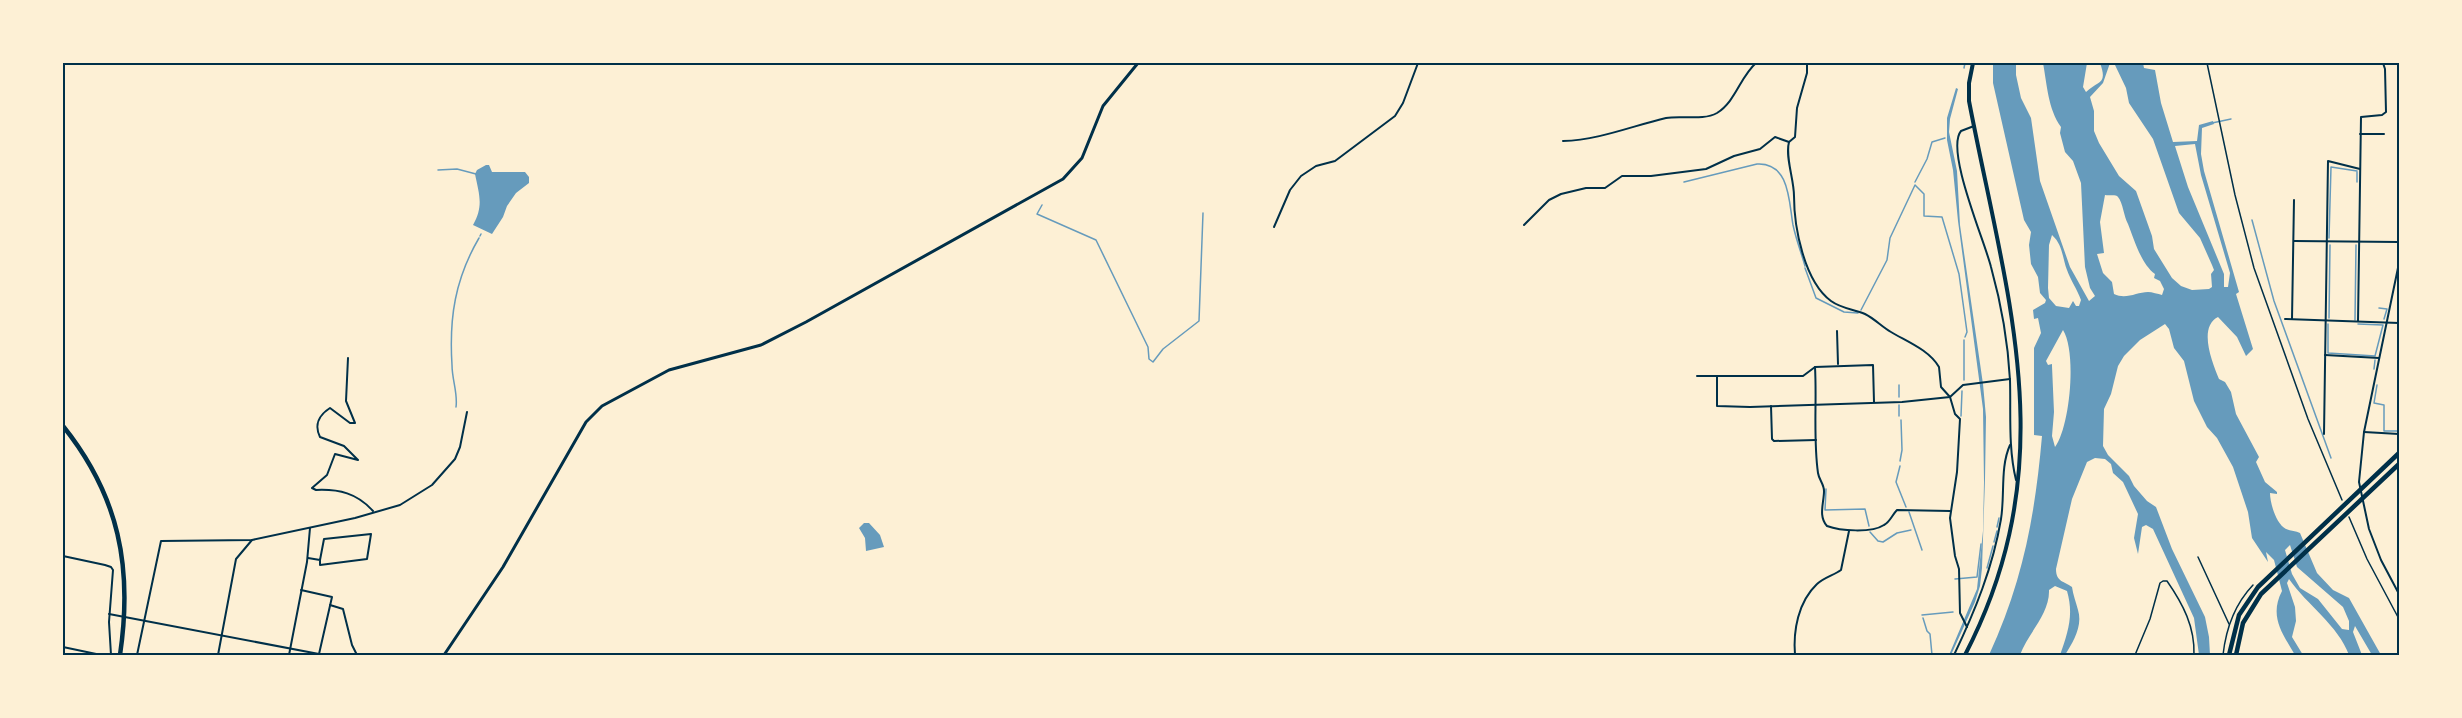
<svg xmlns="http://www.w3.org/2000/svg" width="2462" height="718" font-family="Inter,sans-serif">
	<rect width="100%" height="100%" fill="#fdf0d5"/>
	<g fill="#669bbc" fill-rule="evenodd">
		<path d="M 1993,63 L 2016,63 L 2016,75 L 2021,98 L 2031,118 L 2040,181 L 2070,267 L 2089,301 L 2095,296 L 2090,288 L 2085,267 L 2081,183 L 2073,161 L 2065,152 L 2060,133 L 2061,127 C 2048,109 2047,84 2043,63 L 2087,63 L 2083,87 L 2086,92 C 2098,80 2108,85 2100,63 L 2143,63 L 2144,68 L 2155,70 L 2161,103 L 2173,142 L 2197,141 L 2199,125 L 2213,121 L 2214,124 L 2202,128 L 2201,154 L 2204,171 L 2239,292 L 2236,294 L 2253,349 L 2246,356 L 2237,337 L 2218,317 C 2198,327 2212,362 2219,379 L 2225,382 L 2231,392 L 2236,414 L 2259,457 L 2256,462 L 2265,482 L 2277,492 L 2277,494 L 2270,493 C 2270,503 2276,524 2286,529 C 2291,531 2296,531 2300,533 L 2317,573 L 2333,590 L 2349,598 L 2381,655 L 2372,655 L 2355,626 L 2353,632 L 2362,655 L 2349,655 C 2338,625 2307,605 2289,579 L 2287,583 L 2295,607 L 2296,621 L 2292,637 L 2303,655 L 2295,655 C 2282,633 2269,616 2282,591 L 2274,560 L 2266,552 L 2268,562 L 2252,538 L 2248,512 L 2233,467 L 2217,438 L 2207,427 L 2194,401 L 2184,361 L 2174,348 L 2169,329 L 2165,324 L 2140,340 L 2124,356 L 2118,366 L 2111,394 L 2104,409 L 2103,446 L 2108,455 L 2129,476 L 2134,486 L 2147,501 L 2156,507 L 2172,549 L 2205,617 L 2209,637 L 2210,655 L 2199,655 L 2194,618 L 2153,529 L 2146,525 L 2142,527 L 2138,554 L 2134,538 L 2138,514 L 2123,482 L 2113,473 L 2111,464 L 2105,459 L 2095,458 L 2087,462 L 2072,499 L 2056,569 C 2056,582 2064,581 2072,587 C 2073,595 2076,602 2078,610 C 2083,626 2073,642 2065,655 L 2060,655 C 2068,632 2074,615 2067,591 L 2055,586 L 2049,590 C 2050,614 2028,633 2020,655 L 1989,655 C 2023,581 2035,516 2042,436 L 2034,435 L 2034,348 L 2041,333 L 2038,318 L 2034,319 L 2033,310 L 2045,303 L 2046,300 L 2040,293 L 2038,277 L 2031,264 L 2029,245 L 2031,232 L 2024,220 L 2012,167 L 1993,83 ZM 2110,63 L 2115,65 L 2126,88 L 2129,103 L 2153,139 L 2179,213 L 2200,238 L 2212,265 L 2214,270 L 2211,274 L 2212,287 L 2209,289 L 2192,290 L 2181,286 L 2172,278 L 2154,249 L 2152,236 L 2136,191 L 2119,176 L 2099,143 L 2094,131 L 2094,111 L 2090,97 L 2103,83 ZM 2195,144 L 2201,175 L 2230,273 L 2228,287 L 2224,287 L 2224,274 L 2188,187 L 2175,146 ZM 2105,195 C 2109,196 2116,194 2118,197 C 2123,203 2124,217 2128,224 C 2134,239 2141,264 2155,274 L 2154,278 L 2160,281 L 2164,289 L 2162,295 C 2158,294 2152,292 2148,292 C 2137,292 2126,300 2114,294 L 2112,282 L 2103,273 L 2097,254 L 2104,253 L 2100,222 ZM 2052,235 C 2063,245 2062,257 2067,270 C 2071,281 2077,289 2081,300 L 2079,306 L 2076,306 L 2073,301 L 2069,308 L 2056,306 L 2049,298 L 2048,288 L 2049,245 ZM 2063,330 C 2077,352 2070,427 2055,447 L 2052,436 L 2054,412 L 2052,366 L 2052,364 L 2048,365 L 2046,361 ZM 2290,545 L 2297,567 L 2343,607 L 2349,621 L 2349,630 L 2342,629 L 2318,599 L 2300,588 L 2292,574 L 2285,550 Z"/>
		<polygon points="1956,88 1958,89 1950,119 1949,132 1957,171 1960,225 1983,384 1986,417 1985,479 1982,568 1980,586 1975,602 1951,655 1949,655 1977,589 1983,531 1984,482 1983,409 1958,221 1953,170 1947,140 1947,118"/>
		<path d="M 486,165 L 489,165 L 492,172 L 525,172 L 529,177 L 529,183 L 516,193 L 507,206 L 503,217 L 492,234 L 473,225 C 484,206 479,194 475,174 L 477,170 Z"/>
		<polygon points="864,523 869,523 880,535 884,547 866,551 865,538 859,528"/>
	</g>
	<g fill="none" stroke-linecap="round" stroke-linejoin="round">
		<g stroke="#669bbc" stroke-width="1.5">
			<polyline points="63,65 65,63"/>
			<polyline points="1964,68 1965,63"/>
			<polyline points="2212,123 2231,119"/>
			<polyline points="438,170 457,169 476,174"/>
			<polyline points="2357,172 2357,182"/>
			<path d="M 1684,182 L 1757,164 C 1790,162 1789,203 1793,225 C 1796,239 1801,252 1805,266"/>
			<polyline points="1915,182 1927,159 1932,142 1945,138"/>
			<polyline points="1042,205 1037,214 1096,240 1148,347 1149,359 1153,362 1163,349 1199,321 1203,213"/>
			<polyline points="2252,220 2274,301 2331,458"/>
			<polyline points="480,236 481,234"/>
			<polyline points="2329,238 2331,167 2357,171"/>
			<polyline points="1805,268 1816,298 1844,312 1858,313"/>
			<polyline points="2379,308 2387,309 2384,319"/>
			<polyline points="1861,310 1887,260 1890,238 1915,185 1924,194 1924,216 1942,217 1959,274 1967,332 1965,337"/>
			<polyline points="2329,318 2330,245"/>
			<polyline points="2355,320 2356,245"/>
			<polyline points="2328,324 2328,353 2375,356 2383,325 2358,324"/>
			<polyline points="1964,340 1964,380"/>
			<polyline points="2374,369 2375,360"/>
			<polyline points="1899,385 1899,397"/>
			<polyline points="2377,385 2374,403 2384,405 2384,431 2399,431"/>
			<polyline points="1899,405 1899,416"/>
			<path d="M 456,407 C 458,393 452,380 452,365 C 449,318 455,279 479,238"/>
			<polyline points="1961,416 1962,391"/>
			<polyline points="1900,461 1902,450 1901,420"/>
			<polyline points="1900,466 1896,482 1906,507"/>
			<polyline points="1826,489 1825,510 1865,509 1869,526"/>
			<polyline points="1909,512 1922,550"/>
			<polyline points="1997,527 1999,518"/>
			<polyline points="1870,532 1878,541 1883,542 1897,533 1911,530"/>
			<polyline points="1994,542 1997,531"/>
			<polyline points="1987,568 1993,546"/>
			<polyline points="1955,579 1977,577 1981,544"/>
			<polyline points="1922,615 1953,612"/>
			<polyline points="1923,618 1927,631 1930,634 1932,655"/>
		</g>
		<g stroke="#003049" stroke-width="1.5">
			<polyline points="2207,63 2235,195 2254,268 2308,419 2342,500"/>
			<polyline points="2349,517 2367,559 2399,619"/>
			<polyline points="2198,557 2229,624"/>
			<path d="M 2135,655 L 2150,619 L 2160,583 L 2163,581 L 2167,581 C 2183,604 2195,627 2194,655"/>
			<path d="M 2223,655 C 2226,628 2234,605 2253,585"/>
		</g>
		<g stroke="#003049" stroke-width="2">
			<path d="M 1807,63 L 1807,73 L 1797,108 L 1795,137 L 1789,142 C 1785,157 1794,179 1794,196 C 1794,227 1804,281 1831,301 C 1842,309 1854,309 1865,314 C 1875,319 1882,327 1891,332 C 1908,342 1929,350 1939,367 L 1941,387 L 1950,397 L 1955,414 L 1960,419 L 1957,472 L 1950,518 L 1955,556 L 1959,569 L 1960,613 L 1967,627"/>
			<path d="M 1974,126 L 1961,131 C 1945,150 1985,242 1991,267 C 2001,303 2008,342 2010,380 C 2011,413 2008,447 2016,480"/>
			<polyline points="2360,134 2384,134"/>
			<path d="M 1563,141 C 1599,140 1632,126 1666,118 C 1681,115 1703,121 1717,113 C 1736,101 1740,77 1756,63"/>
			<polyline points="1524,225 1549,200 1561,194 1586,188 1605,188 1622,176 1651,176 1706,169 1734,156 1760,149 1775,137 1789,142"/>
			<polyline points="1274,227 1290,190 1301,176 1316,166 1335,161 1395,116 1403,103 1418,63"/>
			<polyline points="2294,241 2399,242"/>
			<polyline points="2399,263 2364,432 2359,482 2369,529 2381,560 2399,594"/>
			<polyline points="2285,319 2399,323"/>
			<polyline points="2292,319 2294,200"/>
			<polyline points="2358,321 2361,117 2382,115 2386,112 2385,69 2383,63"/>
			<polyline points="1837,331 1838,364"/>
			<polyline points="2325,355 2379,358"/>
			<path d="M 348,358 L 346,401 L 355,423 L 350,423 L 330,408 C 319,415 314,425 320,437 L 344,446 L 358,460 L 335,454 L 327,475 L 312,488 L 316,490 C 339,489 357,493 373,511"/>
			<path d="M 1815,367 C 1817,402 1813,438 1818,473 C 1819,480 1824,484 1824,491 C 1824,503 1818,516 1827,526 C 1840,531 1872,533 1884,525 C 1890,522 1892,515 1897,510 L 1950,511"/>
			<polyline points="1697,376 1803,376 1815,367 1873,365 1874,402"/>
			<polyline points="1717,377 1717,406 1750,407 1902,402 1950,397 1963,385 2010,379"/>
			<polyline points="1771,406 1772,439 1774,441 1816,440"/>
			<polyline points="2364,432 2399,434"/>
			<polyline points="2324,434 2328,161 2360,169"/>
			<polyline points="63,556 105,565 111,567 113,570 109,622 111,655"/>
			<polyline points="308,558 320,560 320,565 367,559 371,534 324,539 320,560"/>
			<polyline points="301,590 332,597 319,654"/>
			<polyline points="330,605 343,609 352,645 357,655"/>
			<polyline points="109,614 319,654"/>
			<polyline points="63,647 101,655"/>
			<polyline points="137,655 161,541 252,540 355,518 400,505 432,485 455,459 460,447 467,412"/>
			<polyline points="218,655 236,559 252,540"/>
			<polyline points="289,655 307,562 310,528"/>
			<path d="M 1795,655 C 1793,631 1798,602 1817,584 C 1823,578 1834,575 1841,570 L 1849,531"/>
			<path d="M 1954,655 C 1975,611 1993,567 2001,519 C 2005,495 2000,467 2010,445"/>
		</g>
		<polyline stroke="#003049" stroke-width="3" points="444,655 503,567 586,422 602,406 669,370 761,345 806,322 1063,179 1082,158 1103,106 1138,63"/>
		<path stroke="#003049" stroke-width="4" d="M 1965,655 C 2065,462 2007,299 1969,101 L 1969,83 L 1973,63"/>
		<g stroke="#003049" stroke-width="4.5">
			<path d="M 63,426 C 119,496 133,567 120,655"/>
			<polyline points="2229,655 2239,615 2258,587 2399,453"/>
			<polyline points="2236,655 2243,623 2261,594 2399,464"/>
		</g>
	</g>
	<rect width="2462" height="718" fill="none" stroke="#fdf0d5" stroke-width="129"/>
	<rect x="64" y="64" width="2334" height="590" fill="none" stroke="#003049" stroke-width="2"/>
</svg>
